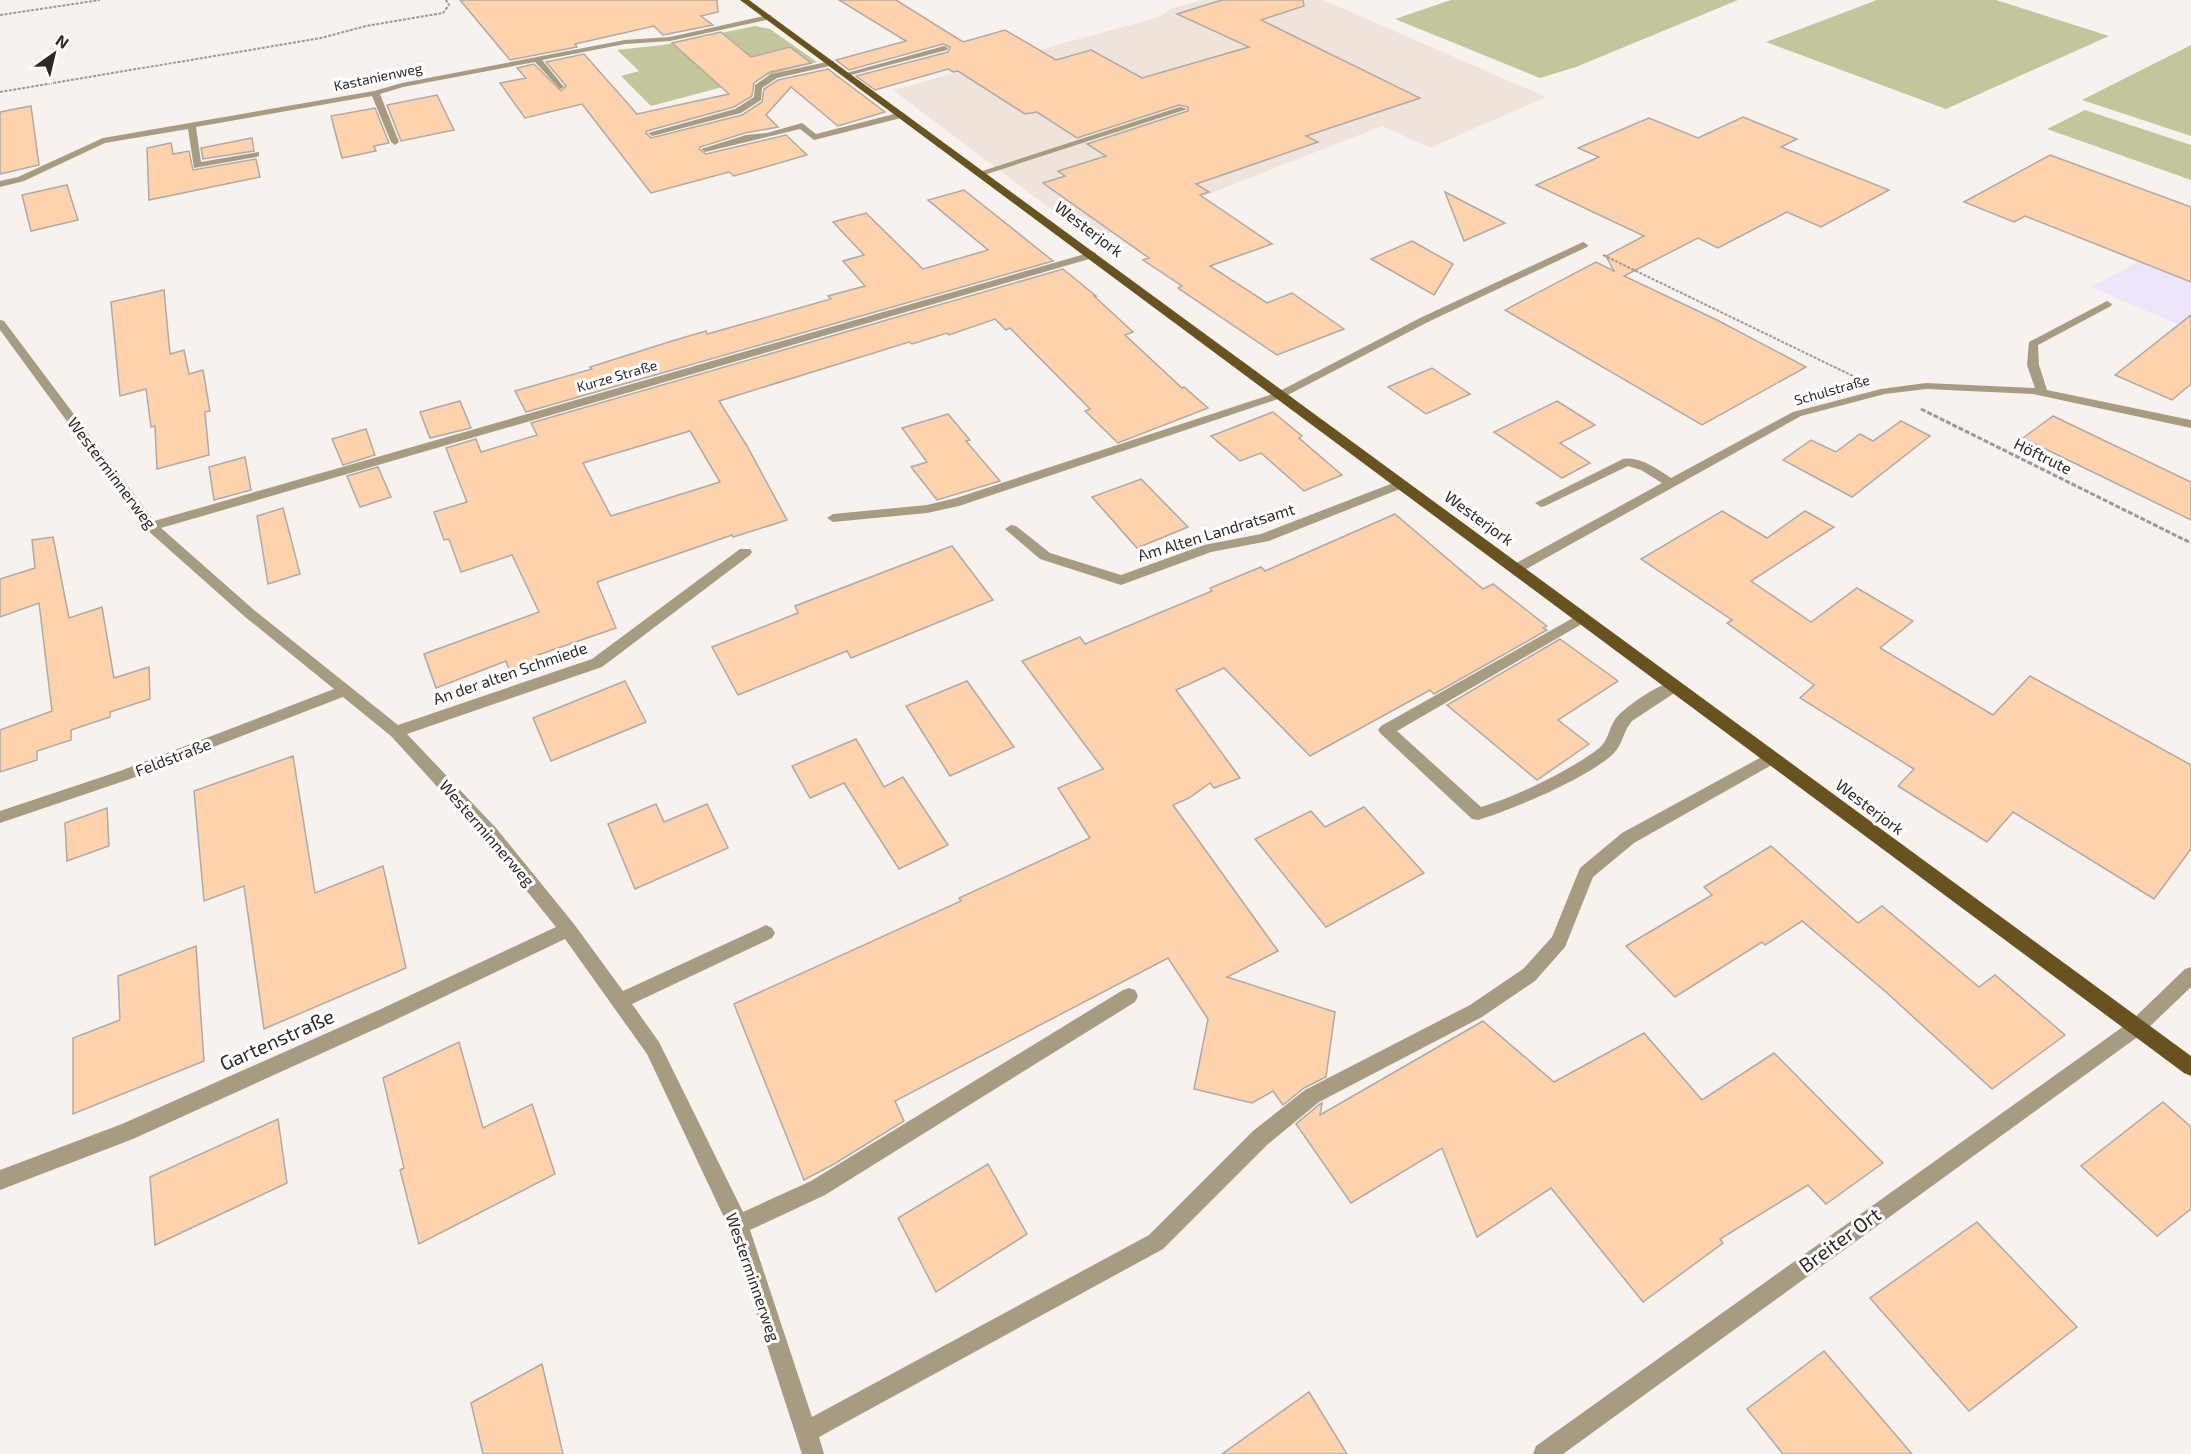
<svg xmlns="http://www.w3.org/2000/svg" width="2191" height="1454" font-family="'Exo 2',sans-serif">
	<rect width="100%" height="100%" fill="#f7f2ee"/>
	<polygon fill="#efe4db" points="1203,0 1323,0 1546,97 1430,148 1382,126 1092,240 893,90 1159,17 1172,8"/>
	<polygon fill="#eee5fa" points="2191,229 2191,330 2091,287 2160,250"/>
	<g fill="#c3c69b">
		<polygon points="1451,0 1738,0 1576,67 1540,78 1395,19"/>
		<polygon points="1877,0 1996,0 2109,36 1946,109 1766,42"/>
		<polygon points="755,26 770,29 817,62 651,106 621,76 639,71 617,50 663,45"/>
		<polygon points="2191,45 2191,136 2082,100"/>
		<polygon points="2085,110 2191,145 2191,180 2047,129"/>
	</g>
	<g fill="#fdd2ad" stroke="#afaaa6" stroke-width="1.5" fill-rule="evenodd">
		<polygon points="460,0 717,0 718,12 701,16 713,25 663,35 654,26 575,44 577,47 510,60"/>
		<polygon points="839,0 896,0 963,42 1005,30 1056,60 1091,50 1142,78 1249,47 1177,14 1222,0 1303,0 1304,6 1261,20 1420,98 1306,136 1318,142 1196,184 1209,192 1200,195 1272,244 1210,266 1267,303 1292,293 1344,329 1277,355 1178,288 1182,286 1143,260 1149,258 1043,183 1065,176 1058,171 1106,156 1087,144 1188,111 1188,107 1179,105 1077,138 1037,112 1025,114 958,71 953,72 948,69 875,90 856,76 948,52 950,47 943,44 849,70 836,60 906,41"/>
		<polygon points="721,32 751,57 790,47 811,63 770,72 754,83 752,96 734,107 647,131 646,133 651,138 742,115 762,102 764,89 778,80 828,69 885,112 838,126 791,87 766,115 778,127 745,133 700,147 699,149 706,154 786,135 807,155 734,176 729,172 651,193 582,104 525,118 500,83 526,78 517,68 534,64 561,91 566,86 546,62 584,54 637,114 729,94 672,43"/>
		<polygon points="437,95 454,130 401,141 387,105"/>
		<polygon points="31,106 39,165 0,174 0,112"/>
		<polygon points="375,108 389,143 374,146 376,151 342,158 331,116"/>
		<polygon points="1743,117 1797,139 1781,147 1889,190 1821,227 1787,212 1718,248 1698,238 1624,276 1717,320 1806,367 1702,425 1505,310 1596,262 1614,271 1606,256 1644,236 1536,185 1599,157 1578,148 1649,118 1698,138"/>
		<polygon points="252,138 254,151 203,159 201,148"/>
		<polygon points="171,143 173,154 189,151 193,170 256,159 260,177 149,200 147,148"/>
		<polygon points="2050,155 2191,207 2191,282 2025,216 2014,222 1964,202"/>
		<polygon points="67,185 78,220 31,231 22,195"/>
		<polygon points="964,190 1053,261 526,412 515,391 592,369 590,367 672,341 706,331 707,334 831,299 828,296 865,286 843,261 864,255 833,222 866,213 923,269 988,250 928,200"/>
		<polygon points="1445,192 1505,223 1464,241"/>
		<polygon points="1412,241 1453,264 1434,295 1371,259"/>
		<path d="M 1063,269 L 1096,296 L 1094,296 L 1133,332 L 1125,335 L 1182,388 L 1184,387 L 1208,408 L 1118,443 L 1085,411 L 1090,409 L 1010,328 L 1006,330 L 995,319 L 949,335 L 947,333 L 912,344 L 909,342 L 719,401 L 747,446 L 787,520 L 733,537 L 732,535 L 597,582 L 616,628 L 535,656 L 537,662 L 510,672 L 506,661 L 436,688 L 424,654 L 539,612 L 512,555 L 461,572 L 449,539 L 444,540 L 434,512 L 467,502 L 446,448 L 476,439 L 481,452 L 537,435 L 531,423 ZM 690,431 L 720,482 L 611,516 L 583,463 Z"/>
		<polygon points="164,290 170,354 184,350 189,374 203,370 210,411 205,412 209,455 157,469 155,426 151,427 146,389 120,396 111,302"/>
		<polygon points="2191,315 2191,384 2172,400 2115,375"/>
		<polygon points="1432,368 1470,394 1426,414 1388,387"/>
		<polygon points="460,401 471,428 430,438 420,412"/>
		<polygon points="1557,401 1595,425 1560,443 1590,463 1562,478 1494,432"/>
		<polygon points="1273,412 1302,436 1299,438 1342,475 1304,491 1261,453 1240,461 1211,436"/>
		<polygon points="948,414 970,440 966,441 1000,481 937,500 911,467 927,462 902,428"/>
		<polygon points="2053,416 2191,482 2191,520 2023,438"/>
		<polygon points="1901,421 1930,436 1852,497 1783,460 1811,440 1836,452 1860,434 1873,441"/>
		<polygon points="366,429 375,455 343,465 332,439"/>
		<polygon points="245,457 251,490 214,500 209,467"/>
		<polygon points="378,467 391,497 360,507 347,476"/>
		<polygon points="1141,479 1188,527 1137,548 1092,497"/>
		<polygon points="283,508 300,574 268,584 257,516"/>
		<polygon points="1722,511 1767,538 1805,511 1834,527 1751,581 1811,622 1857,588 1913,621 1880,648 1993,715 2030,676 2191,765 2191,849 2154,899 2013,812 1987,842 1898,786 1914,769 1800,698 1814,685 1727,623 1732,620 1641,559"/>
		<polygon points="1395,514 1483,589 1493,584 1547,626 1543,628 1547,630 1434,694 1430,690 1310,756 1224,668 1176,690 1240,778 1214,788 1210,783 1189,798 1173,805 1278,951 1227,977 1335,1012 1326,1077 1304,1088 1283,1105 1273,1091 1252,1103 1194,1089 1208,1019 1168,958 895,1101 904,1121 834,1164 804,1180 734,1004 961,901 959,898 1090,838 1058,788 1103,769 1022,661 1080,637 1085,644 1212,591 1210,588 1261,567 1265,571"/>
		<polygon points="53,537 69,618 102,607 114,678 149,667 150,699 110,712 110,717 71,730 71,740 37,751 37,760 0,772 0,730 52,711 39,603 0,617 0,579 35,568 32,540"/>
		<polygon points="952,546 993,600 851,658 847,651 738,695 712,647 798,613 795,606"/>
		<polygon points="1560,639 1618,681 1558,720 1589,744 1537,780 1447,705"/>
		<polygon points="625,681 646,722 551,761 533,718"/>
		<polygon points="967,681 1014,747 950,776 906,706"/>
		<polygon points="856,739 884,787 903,777 948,845 899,869 844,783 810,798 792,766"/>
		<polygon points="293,756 315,893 383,866 406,968 264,1029 244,886 204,901 194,791"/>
		<polygon points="656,804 664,822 707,804 728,848 635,889 608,824"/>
		<polygon points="1364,807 1424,873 1326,927 1255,839 1311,811 1325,827"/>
		<polygon points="107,808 109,846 67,861 65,823"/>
		<polygon points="1771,846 1858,923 1882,906 1979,987 1995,975 2065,1035 1992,1089 1886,992 1802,921 1765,945 1762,942 1675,997 1626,946 1712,895 1704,887"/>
		<polygon points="196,946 204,1061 73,1114 73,1038 120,1020 118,976"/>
		<polygon points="1483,1021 1554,1082 1644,1033 1702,1100 1774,1053 1883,1163 1826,1204 1808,1185 1720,1239 1723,1243 1643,1302 1551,1188 1477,1237 1442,1148 1351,1203 1296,1124 1320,1104 1322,1103 1320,1115"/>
		<polygon points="459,1042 483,1128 532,1104 555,1174 419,1244 400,1170 404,1168 383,1078"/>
		<polygon points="2163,1102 2191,1127 2191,1209 2157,1236 2081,1166"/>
		<polygon points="278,1119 287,1183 155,1245 150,1177"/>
		<polygon points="988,1164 1027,1234 936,1292 898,1218"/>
		<polygon points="1977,1222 2077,1327 1969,1411 1870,1298"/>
		<polygon points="1824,1351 1912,1454 1783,1454 1747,1409"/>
		<polygon points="542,1364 563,1454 483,1454 471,1403"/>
		<polygon points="1309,1392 1347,1454 1222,1454"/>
	</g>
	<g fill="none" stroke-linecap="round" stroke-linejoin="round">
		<g stroke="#9d9996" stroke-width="2" stroke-dasharray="3 1.5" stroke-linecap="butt">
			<polyline points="0,15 100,0"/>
			<polyline points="0,92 321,38 366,26 443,13 449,5 446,0"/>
			<polyline points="1603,255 1855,377"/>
		</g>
		<polyline stroke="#9d9996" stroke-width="3" stroke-dasharray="5 2" stroke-linecap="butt" points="1921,409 2191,543"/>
		<g fill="#a79b81" fill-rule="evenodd">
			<polygon points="768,15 771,15 771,19 670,41 625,44 542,60 564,87 560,89 535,62 403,87 380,94 399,142 395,145 391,142 372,96 196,127 201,162 259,152 259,156 256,157 194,168 188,129 105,143 24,181 0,187 0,181 18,177 103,138 374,91 402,83 625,40 670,37"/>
			<polygon points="944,46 948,48 947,50 847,76 843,74"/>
			<polygon points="831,61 834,61 834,65 777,78 762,88 761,100 741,113 652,136 648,133 735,109 754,97 755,85 771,74"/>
			<polygon points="1180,107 1187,109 984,175 976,173"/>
			<polygon points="902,112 906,115 905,117 814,140 800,129 705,152 701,149 746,135 767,133 802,123 816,134"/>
			<polygon points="1583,242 1588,245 1587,247 1428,322 1284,397 959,506 927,513 833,522 827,518 833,514 927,505 956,498 1276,393 1420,318"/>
			<polygon points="1092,252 1096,253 1096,257 161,528 254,610 398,725 592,659 740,549 750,549 752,552 750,555 602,667 407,734 496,828 574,924 623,991 760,928 766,925 772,928 775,933 772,938 632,1004 659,1042 743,1212 811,1181 1123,990 1129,988 1135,990 1138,996 1135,1002 825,1195 750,1230 812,1417 1149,1235 1253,1131 1305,1090 1470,1005 1523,969 1552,937 1580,868 1622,833 1767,754 1777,754 1780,758 1777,762 1634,843 1593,877 1565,947 1535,981 1482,1017 1319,1102 1267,1145 1163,1249 819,1437 824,1454 802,1454 729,1228 647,1054 565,939 393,1021 133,1139 0,1190 0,1170 122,1124 381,1009 556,927 484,838 391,736 343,697 130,779 0,823 0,811 120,771 334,689 244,616 146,529 0,330 0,320 4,321 154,521"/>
			<path d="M 2107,301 L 2112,304 L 2111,306 L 2038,345 L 2039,365 L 2047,390 L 2191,420 L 2191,428 L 2033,394 L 1926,389 L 1885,394 L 1801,416 L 1521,572 L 1516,574 L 1509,569 L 1511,566 L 1662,483 L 1641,470 L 1628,466 L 1545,506 L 1541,507 L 1535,503 L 1623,459 C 1640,456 1657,469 1671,478 L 1793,412 L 1881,389 L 1926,383 L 2035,388 L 2027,365 L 2029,342 Z"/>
			<polygon points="1401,480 1407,484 1405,487 1269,541 1211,552 1121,585 1040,559 1005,529 1011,525 1016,526 1050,553 1121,575 1204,545 1261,534"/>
			<path d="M 1582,613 L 1587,615 L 1589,618 L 1587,621 L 1397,731 L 1481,807 C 1515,797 1569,771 1598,749 C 1609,741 1608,729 1616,718 C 1625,707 1666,678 1679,682 L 1681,686 L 1679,690 L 1632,721 C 1623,731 1623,744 1614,753 C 1590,777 1512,810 1478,820 L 1472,819 L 1381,734 L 1378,730 L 1381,726 Z"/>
			<polygon points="2191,967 2191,987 2143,1033 1563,1454 1533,1454 1536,1446 2131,1021 2185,969"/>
		</g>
		<polygon fill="#675220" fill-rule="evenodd" points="740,0 749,0 2191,1056 2191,1076 2184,1073"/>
	</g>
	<g text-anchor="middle" stroke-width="6" stroke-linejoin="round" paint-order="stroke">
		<g font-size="14" fill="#2c2a28" stroke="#fff">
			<text transform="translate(378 77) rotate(-12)" y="5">Kastanienweg</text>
			<text transform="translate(617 376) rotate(-16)" y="5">Kurze Straße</text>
			<text transform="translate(1832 390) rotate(-16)" y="5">Schulstraße</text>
		</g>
		<g font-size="16" fill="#2c2a28" stroke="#fff">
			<text transform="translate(1089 229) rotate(37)" y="6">Westerjork</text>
			<text transform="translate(2043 456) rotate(26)" y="6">Höftrute</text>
			<text transform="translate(112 473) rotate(53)" y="6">Westerminnerweg</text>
			<text transform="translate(1479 518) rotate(36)" y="6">Westerjork</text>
			<text transform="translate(1216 532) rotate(-17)" y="6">Am Alten Landratsamt</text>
			<text transform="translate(510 673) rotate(-19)" y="6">An der alten Schmiede</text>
			<text transform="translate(173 757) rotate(-21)" y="6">Feldstraße</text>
			<text transform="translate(1870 807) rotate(37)" y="6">Westerjork</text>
			<text transform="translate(487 833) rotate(49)" y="6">Westerminnerweg</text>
			<text transform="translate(753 1277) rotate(71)" y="6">Westerminnerweg</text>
		</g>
		<g font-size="20" fill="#2c2a28" stroke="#fff">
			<text transform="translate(277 1040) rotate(-24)" y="7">Gartenstraße</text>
			<text transform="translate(1840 1240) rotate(-36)" y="7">Breiter Ort</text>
		</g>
	</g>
	<g transform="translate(54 54) rotate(34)" stroke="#ffffff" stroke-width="4.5" paint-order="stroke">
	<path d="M0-4.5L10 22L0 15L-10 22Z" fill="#2c2a28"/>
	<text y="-9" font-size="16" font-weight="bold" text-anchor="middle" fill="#2c2a28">N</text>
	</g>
</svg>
